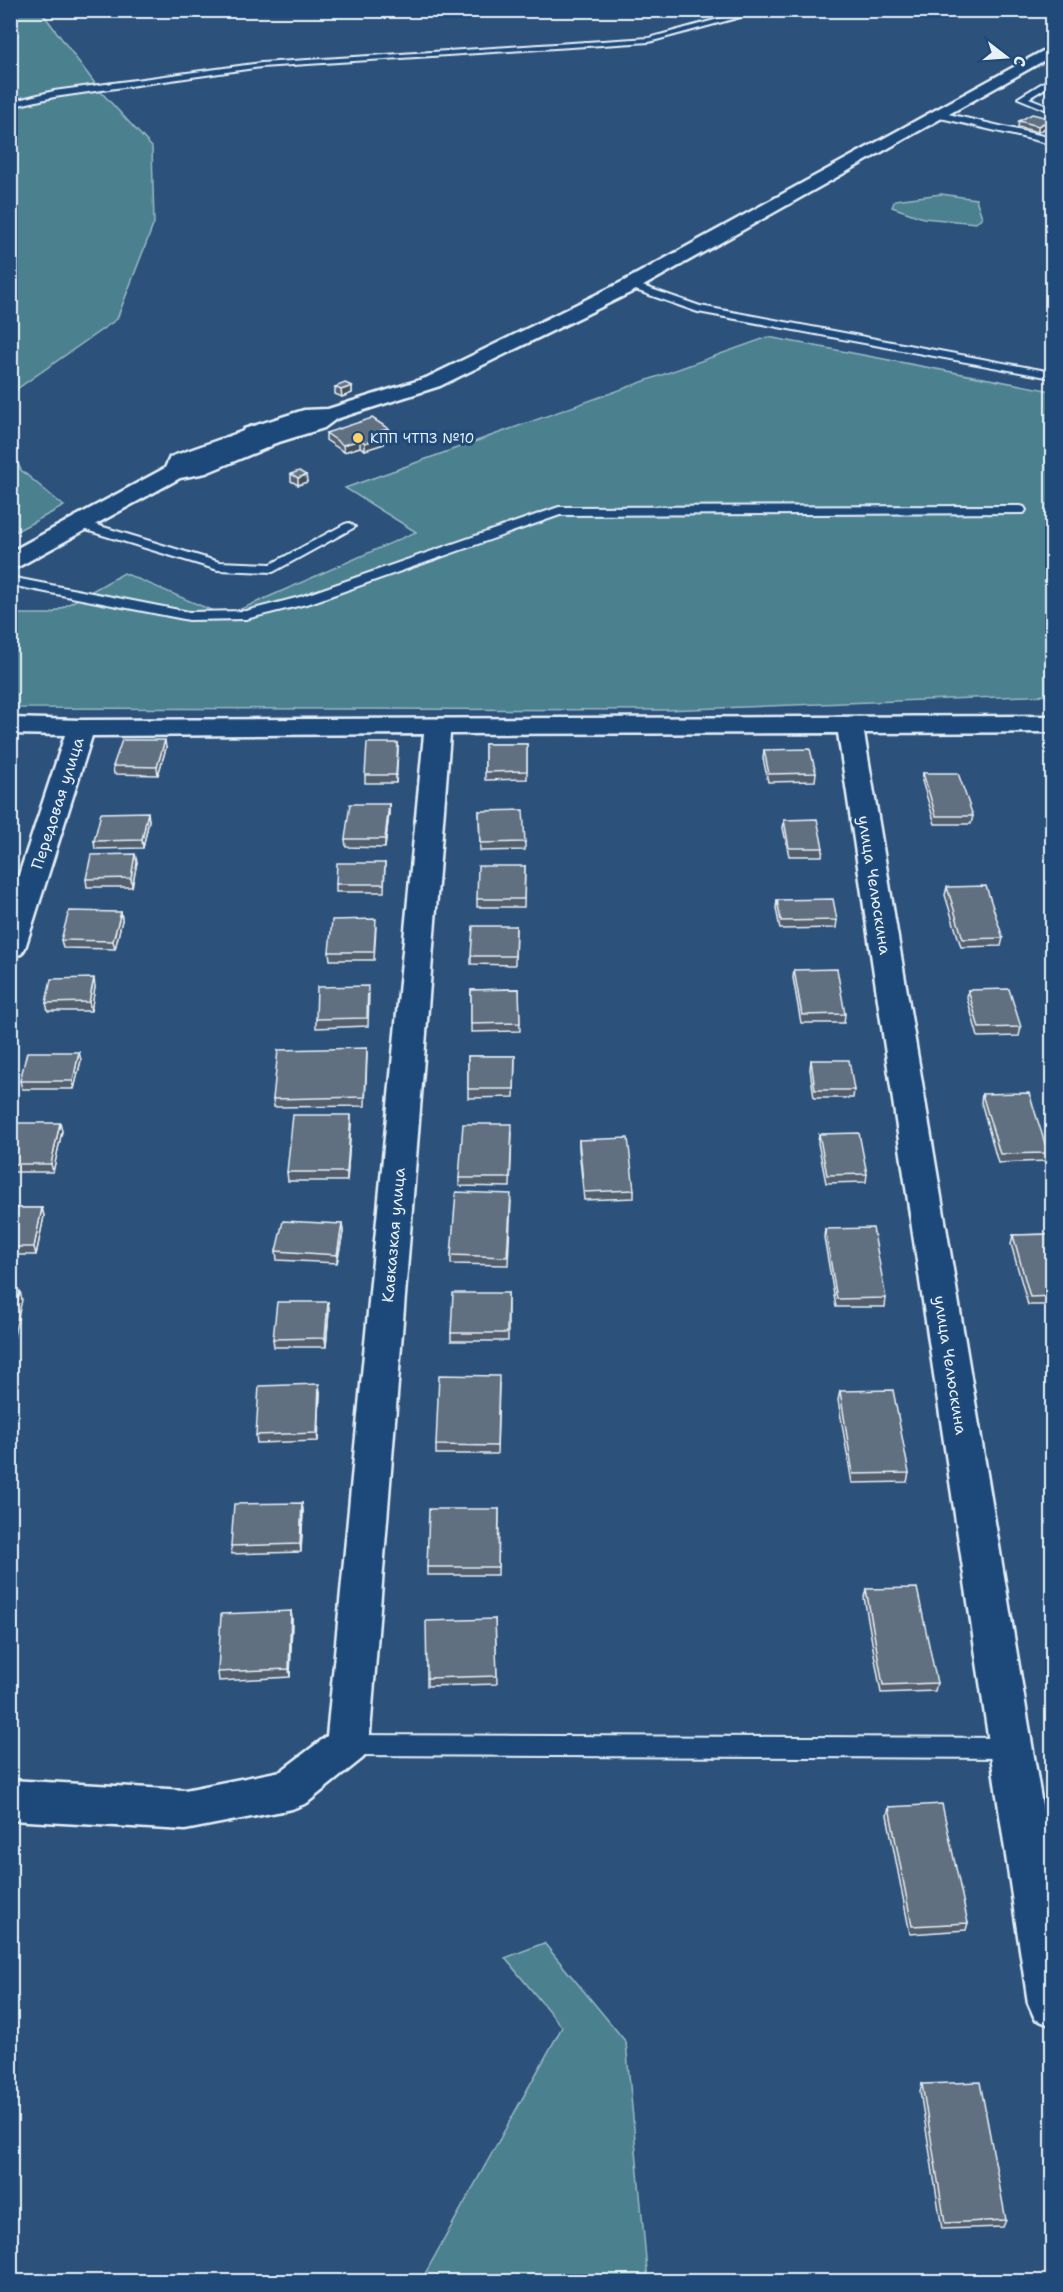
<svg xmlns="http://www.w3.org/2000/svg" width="1063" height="2292" font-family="'Shantell Sans',sans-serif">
	<rect width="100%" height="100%" fill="#2c517b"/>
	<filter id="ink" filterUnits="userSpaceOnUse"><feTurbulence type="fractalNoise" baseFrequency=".0167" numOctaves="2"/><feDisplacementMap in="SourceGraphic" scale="12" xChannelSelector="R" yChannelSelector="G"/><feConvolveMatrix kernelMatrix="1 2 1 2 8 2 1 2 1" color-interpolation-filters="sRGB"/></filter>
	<g filter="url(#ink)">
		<g fill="#4b818f" stroke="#9ab9c4" stroke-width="1.5">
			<polygon points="11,11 41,11 102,93 152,147 154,223 117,319 11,393"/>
			<polygon points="941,194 976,199 982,217 976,223 923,218 892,207 895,200"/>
			<polygon points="768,337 1052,391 1052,695 665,710 11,708 11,614 51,614 124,573 225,616 416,532 345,488"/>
			<polygon points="10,446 21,470 64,506 11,534"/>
			<polygon points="544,1943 626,2042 648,2281 421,2281 562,2027 505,1958"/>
		</g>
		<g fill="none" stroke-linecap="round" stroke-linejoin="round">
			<defs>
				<g id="service">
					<polygon points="751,10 766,10 649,42 261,67 54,97 10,107 10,102 54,91 261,63 649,38"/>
					<polygon points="1049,79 1052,79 1052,84 1029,98 1052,107 1052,112 1018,98"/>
					<polygon points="935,111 1052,138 1052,144 932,116 931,114"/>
					<polygon points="631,282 700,306 1052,372 1052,378 698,312 627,287 626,285"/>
					<polygon points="1020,506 1024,507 1026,510 1024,513 560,515 310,603 246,619 189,620 10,585 10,577 189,612 246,611 300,597 559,507"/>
					<polygon points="80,520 219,562 271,564 345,524 349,523 355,527 273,572 218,570 76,527 74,524"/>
					<polygon points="348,1735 1012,1738 1020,1741 1024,1748 1020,1755 1012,1758 348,1755 340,1752 336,1745 340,1738"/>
				</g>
				<g id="minor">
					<polygon points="1052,46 1052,56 638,289 440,386 336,419 324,428 263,447 255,446 253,440 244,439 241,434 244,429 304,410 328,409 426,378 624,281"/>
					<polygon points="1052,716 1052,732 864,733 1052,1865 1052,2026 1035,2019 1028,2003 838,733 450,734 369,1745 363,1758 307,1803 292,1809 185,1830 10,1820 10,1780 185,1790 281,1771 327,1736 424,734 92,736 25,948 21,954 10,957 10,902 65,735 10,734 10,718 81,720"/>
				</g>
				<polygon id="tertiary" points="252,428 260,429 262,435 271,436 274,441 271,446 206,473 180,478 18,567 10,569 10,552 165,468 170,457"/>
			</defs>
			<use href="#service" stroke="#e8f1f8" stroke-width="4"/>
			<use href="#minor" stroke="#e8f1f8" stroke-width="5"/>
			<use href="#tertiary" stroke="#e8f1f8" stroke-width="5"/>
			<use href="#service" fill="#1f4a7a" fill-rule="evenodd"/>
			<use href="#minor" fill="#1f4a7a" fill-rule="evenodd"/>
			<use href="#tertiary" fill="#1f4a7a" fill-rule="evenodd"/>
		</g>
		<g fill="#535f6e" stroke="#e8f1f8" stroke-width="1.5">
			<polygon points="1052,119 1051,125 1038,132 1018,127 1019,121"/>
			<polygon points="352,386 352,393 342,397 335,394 335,387"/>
			<polygon points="389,429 389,436 384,437 384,444 365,450 360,447 344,452 326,440 326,433"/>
			<polygon points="291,474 306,475 307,482 298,485 291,481"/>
			<polygon points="398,743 396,783 365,783 365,775"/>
			<polygon points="485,744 527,744 527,779 485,780"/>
			<polygon points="166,748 158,775 114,774 113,766"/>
			<polygon points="764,750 816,773 815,781 768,782 763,758"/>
			<polygon points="923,773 973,816 971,824 935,824 922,781"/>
			<polygon points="389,804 389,813 385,848 346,847 345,839"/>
			<polygon points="479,811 525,842 525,850 480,851"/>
			<polygon points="149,820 143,848 95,849 94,841"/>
			<polygon points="784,820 823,848 822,856 789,856 783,828"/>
			<polygon points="137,862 132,887 87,887 86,879"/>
			<polygon points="385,863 384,892 336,892 336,884"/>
			<polygon points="525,866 524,907 477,907 477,899"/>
			<polygon points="947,887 1003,938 1001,946 961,947 945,895"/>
			<polygon points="777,900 837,920 836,928 780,929 776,908"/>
			<polygon points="121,912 122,920 115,949 63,948 61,940"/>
			<polygon points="516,926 515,965 471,964 471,956"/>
			<polygon points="376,927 374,960 330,960 329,952"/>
			<polygon points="794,970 845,1014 844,1023 801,1023 793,978"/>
			<polygon points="95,987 91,1011 48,1011 46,1003"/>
			<polygon points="519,989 520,1031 471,1032 471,990"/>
			<polygon points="968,990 1021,1027 1019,1036 978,1037 967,998"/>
			<polygon points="369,994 368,1026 316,1028 316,1019"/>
			<polygon points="367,1048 367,1057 365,1106 274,1107 273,1099"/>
			<polygon points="468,1056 515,1056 514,1097 468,1098"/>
			<polygon points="81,1060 74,1089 22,1089 20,1081"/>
			<polygon points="811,1060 854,1090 853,1098 814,1098 810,1069"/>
			<polygon points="982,1094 1048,1153 1046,1161 998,1163 981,1102"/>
			<polygon points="10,1123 62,1131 53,1172 10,1172"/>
			<polygon points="351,1124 347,1181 288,1181 287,1172"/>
			<polygon points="512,1133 510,1187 459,1186 459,1178"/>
			<polygon points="819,1134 867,1174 866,1182 826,1183 818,1143"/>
			<polygon points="579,1140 634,1190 634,1198 584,1200 579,1148"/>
			<polygon points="511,1202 508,1265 451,1264 451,1255"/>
			<polygon points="10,1208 42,1208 44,1216 36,1255 10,1255"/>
			<polygon points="342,1224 343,1232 337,1263 277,1260 276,1251"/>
			<polygon points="825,1229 886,1298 885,1307 836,1307 824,1237"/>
			<polygon points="1053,1234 1053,1305 1028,1305 1011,1244 1013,1235"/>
			<polygon points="508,1293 508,1341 451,1341 451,1333"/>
			<polygon points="328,1302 329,1311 326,1347 274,1347 273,1339"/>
			<polygon points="1049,1363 1053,1363 1053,1393 1047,1371"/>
			<polygon points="499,1384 497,1454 436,1454 436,1445"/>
			<polygon points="840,1391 909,1473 907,1482 852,1483 838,1400"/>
			<polygon points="320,1392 318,1441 257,1443 256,1435"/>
			<polygon points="302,1503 303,1511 301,1552 232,1554 231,1546"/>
			<polygon points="499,1509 498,1575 427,1575 427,1567"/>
			<polygon points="866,1589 937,1683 935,1691 881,1693 864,1597"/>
			<polygon points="291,1611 292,1619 290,1677 219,1681 218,1672"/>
			<polygon points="495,1619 497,1684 427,1686 427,1678"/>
			<polygon points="889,1807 968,1923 966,1930 910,1934 887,1815"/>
			<polygon points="922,2084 1006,2220 1003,2227 942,2229 920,2091"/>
		</g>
		<g fill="#434e5a" stroke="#e8f1f8" stroke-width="1.5">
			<polygon points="1052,119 1051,125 1038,132 1038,126"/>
			<polygon points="352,386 352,393 342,397 341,390"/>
			<polygon points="389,429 389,436 376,440 376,432"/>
			<polygon points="384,437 384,444 365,450 365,443"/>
			<polygon points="360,440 360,447 344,452 343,445"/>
			<polygon points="306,475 307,482 298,485 298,478"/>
			<polygon points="165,740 166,748 158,775 157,767"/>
			<polygon points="398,743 398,751 396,783 396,775"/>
			<polygon points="15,789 17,797 10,821 10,807"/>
			<polygon points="389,804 389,813 385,848 385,839"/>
			<polygon points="148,812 149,820 143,848 142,840"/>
			<polygon points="135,854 137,862 132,887 131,878"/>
			<polygon points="121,912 122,920 115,949 113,941"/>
			<polygon points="94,978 95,987 91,1011 89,1002"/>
			<polygon points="79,1052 81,1060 74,1089 73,1081"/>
			<polygon points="351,1115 351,1124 347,1181 347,1172"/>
			<polygon points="60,1123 62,1131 53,1172 51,1164"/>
			<polygon points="42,1208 44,1216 36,1255 34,1247"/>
			<polygon points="342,1224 343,1232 337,1263 337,1255"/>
			<polygon points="20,1291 22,1300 12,1344 10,1332"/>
			<polygon points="328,1302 329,1311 326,1347 325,1338"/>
			<polygon points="319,1384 320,1392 318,1441 317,1433"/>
			<polygon points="302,1503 303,1511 301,1552 300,1544"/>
			<polygon points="291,1611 292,1619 290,1677 289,1669"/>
		</g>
		<g fill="#606f80" stroke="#e8f1f8" stroke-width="1.5">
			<polygon points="1032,114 1052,119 1038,126 1019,121"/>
			<polygon points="345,383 352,386 341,390 335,387"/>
			<polygon points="372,418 389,429 376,432 384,437 365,443 360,440 343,445 326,433"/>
			<polygon points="299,471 306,475 298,478 291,474"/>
			<polygon points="122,740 165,740 157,767 113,766"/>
			<polygon points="367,743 398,743 396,775 365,775"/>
			<polygon points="485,744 527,744 527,771 485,772"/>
			<polygon points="810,749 816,773 769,774 764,750"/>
			<polygon points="923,773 958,773 973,816 936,816"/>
			<polygon points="10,789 15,789 10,807"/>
			<polygon points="350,804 389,804 385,839 345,839"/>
			<polygon points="523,810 525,842 480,843 479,811"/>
			<polygon points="148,812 142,840 94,841 101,813"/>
			<polygon points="817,819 823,848 789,848 784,820"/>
			<polygon points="135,854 131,878 86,879 91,855"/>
			<polygon points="337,863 385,863 384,884 336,884"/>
			<polygon points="478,866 525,866 524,899 477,899"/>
			<polygon points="986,886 1003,938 963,939 947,887"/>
			<polygon points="833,899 837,920 781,921 777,900"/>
			<polygon points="69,911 121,912 113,941 61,940"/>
			<polygon points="376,919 374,952 329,952 332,920"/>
			<polygon points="473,926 516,926 515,956 471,956"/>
			<polygon points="837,969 845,1014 802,1015 794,970"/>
			<polygon points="94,978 89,1002 46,1003 51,979"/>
			<polygon points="368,986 367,1018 316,1019 317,987"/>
			<polygon points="519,989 520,1023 471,1024 471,990"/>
			<polygon points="1009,989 1021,1027 979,1028 968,990"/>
			<polygon points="367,1048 365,1097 273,1099 278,1050"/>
			<polygon points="27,1052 79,1052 73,1081 20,1081"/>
			<polygon points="468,1056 515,1056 514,1089 468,1089"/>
			<polygon points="811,1060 849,1060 854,1090 815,1090"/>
			<polygon points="1029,1093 1048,1153 1000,1154 982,1094"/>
			<polygon points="293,1115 351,1115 347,1172 287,1172"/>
			<polygon points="10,1123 60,1123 51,1164 10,1164"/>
			<polygon points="463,1124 512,1124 510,1178 459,1178"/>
			<polygon points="859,1133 867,1174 827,1175 819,1134"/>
			<polygon points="628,1138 634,1190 584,1192 579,1140"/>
			<polygon points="456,1192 511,1194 507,1257 451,1255"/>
			<polygon points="10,1208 42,1208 34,1247 10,1247"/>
			<polygon points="283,1221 342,1224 337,1255 276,1251"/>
			<polygon points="873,1228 886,1298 837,1299 825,1229"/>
			<polygon points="1053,1234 1053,1296 1030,1297 1013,1235"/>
			<polygon points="10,1291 20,1291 10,1332"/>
			<polygon points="453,1293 508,1293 507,1333 451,1333"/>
			<polygon points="277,1302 328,1302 325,1338 273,1339"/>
			<polygon points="1049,1363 1053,1363 1053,1377"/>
			<polygon points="439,1375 499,1376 497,1446 436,1445"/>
			<polygon points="319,1384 317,1433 256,1435 259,1386"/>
			<polygon points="893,1390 909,1473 853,1474 840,1391"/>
			<polygon points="302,1503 300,1544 231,1546 234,1504"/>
			<polygon points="429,1509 499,1509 498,1567 427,1567"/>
			<polygon points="917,1588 937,1683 883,1685 866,1589"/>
			<polygon points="291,1611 289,1669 218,1672 221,1614"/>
			<polygon points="495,1619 497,1676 427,1678 426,1621"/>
			<polygon points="942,1804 968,1923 912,1926 889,1807"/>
			<polygon points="980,2082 1006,2220 945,2223 922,2084"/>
		</g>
	</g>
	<circle fill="#ffd166" stroke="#1f4a7a" stroke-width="2" cx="358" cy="438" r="6"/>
	<g text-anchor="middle" stroke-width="6" stroke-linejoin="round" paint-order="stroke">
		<g font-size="14" fill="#e8f1f8" stroke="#1f4a7a" text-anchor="start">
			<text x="370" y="443">КПП ЧТПЗ №10</text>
		</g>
		<g font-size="16" fill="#e8f1f8" stroke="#1f4a7a">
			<text transform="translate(57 803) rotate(-72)" y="6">Передовая улица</text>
			<text transform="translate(875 885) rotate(81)" y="6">улица Челюскина</text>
			<text transform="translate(393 1235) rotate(-85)" y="6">Кавказкая улица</text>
			<text transform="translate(951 1365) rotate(81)" y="6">улица Челюскина</text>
		</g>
	</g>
	<rect width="1063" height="2292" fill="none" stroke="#1f4a7a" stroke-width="36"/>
	<rect x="18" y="18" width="1027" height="2256" fill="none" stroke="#e8f1f8" stroke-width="2" filter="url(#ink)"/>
	<g transform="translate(1006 57) rotate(107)" stroke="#1f4a7a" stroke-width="4.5" paint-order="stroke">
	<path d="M0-4.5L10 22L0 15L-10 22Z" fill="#e8f1f8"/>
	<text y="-9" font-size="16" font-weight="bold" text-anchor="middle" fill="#e8f1f8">С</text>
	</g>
</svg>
